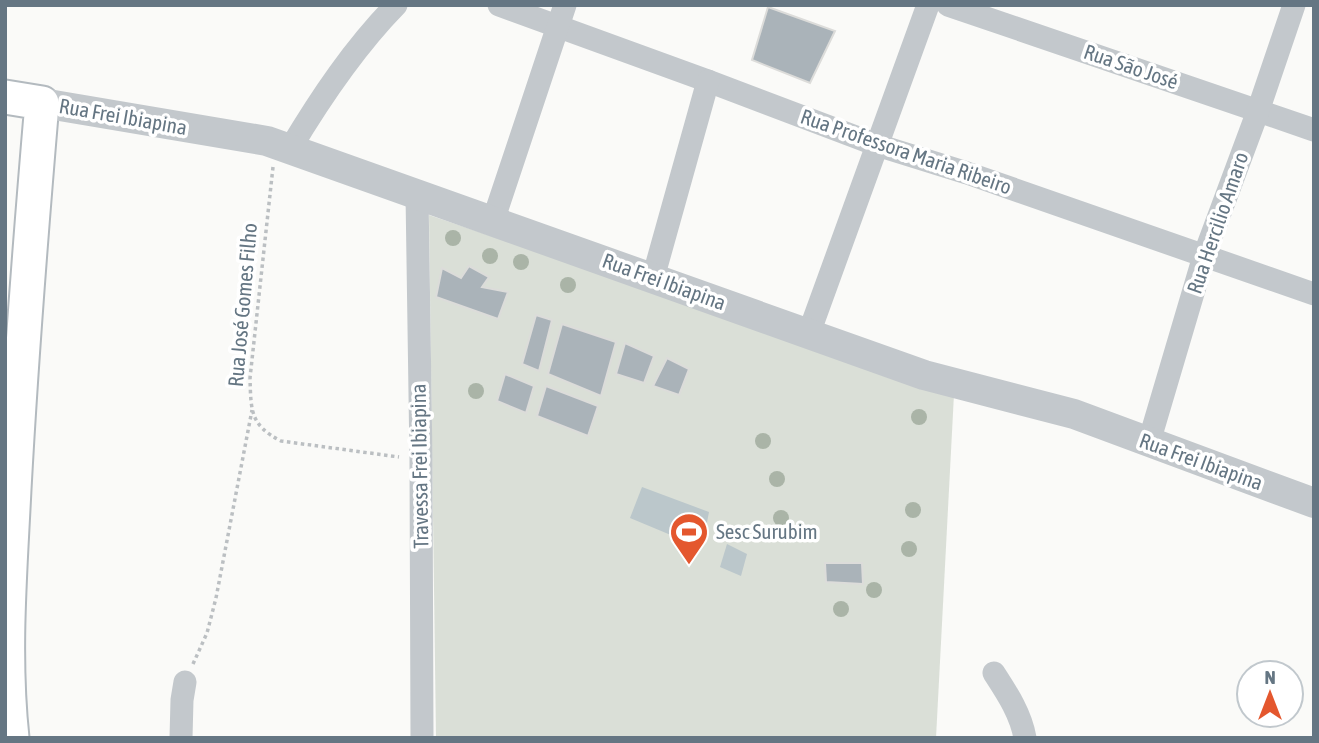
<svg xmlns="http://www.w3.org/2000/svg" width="1319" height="743" font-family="'Asap Condensed',sans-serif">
	<rect width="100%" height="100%" fill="#fafaf8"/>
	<polygon fill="#dadfd7" points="429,215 954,394 936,738 436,738"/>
	<g fill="#bbc7cb">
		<polygon points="642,487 709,512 702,548 630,518"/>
		<polygon points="727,544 747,554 741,576 720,567"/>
	</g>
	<g fill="#aab3b9" stroke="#dcdcda" stroke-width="2">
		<polygon points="768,7 835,31 810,83 752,60"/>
		<polygon points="469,266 489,277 482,287 508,292 498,319 436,297 442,268 461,278"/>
		<polygon points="536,315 552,320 539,371 522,364"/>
		<polygon points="562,324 616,342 601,396 548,374"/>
		<polygon points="625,343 654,356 644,383 616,374"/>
		<polygon points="667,358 689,369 679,395 653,386"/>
		<polygon points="505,374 534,386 526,413 497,401"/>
		<polygon points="546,386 598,406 588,436 537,416"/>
		<polygon points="825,563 862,563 863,584 826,582"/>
	</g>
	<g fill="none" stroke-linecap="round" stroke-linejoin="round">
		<defs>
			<path id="secondary" d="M 5,97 L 42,103 C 31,232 21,360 14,489 C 10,572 3,655 12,738"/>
		</defs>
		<use href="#secondary" stroke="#b3babf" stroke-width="37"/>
		<g stroke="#bbbfc2" stroke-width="3.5" stroke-dasharray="3.5 3.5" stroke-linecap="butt">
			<path d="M 273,167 L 250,378 C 251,411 250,425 281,441 L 399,457"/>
			<polyline points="193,664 207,633 216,598 252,410"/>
		</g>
		<g stroke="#c3c8cc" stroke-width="23">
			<polyline points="499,5 708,81 877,145 967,173 1314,294"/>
			<polyline points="948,5 1314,130"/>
			<path d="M 290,149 C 321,97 354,48 396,5"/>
			<polyline points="417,194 421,460 422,738"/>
			<polyline points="493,221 565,5"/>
			<polyline points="653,278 708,81"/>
			<polyline points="809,333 928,5"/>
			<polyline points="1149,442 1204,256 1258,111 1294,5"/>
			<path d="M 994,673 C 1007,693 1021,714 1025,738"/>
			<polyline points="181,738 182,700 185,682"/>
		</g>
		<polyline stroke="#c3c8cc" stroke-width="30" points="42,103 267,141 924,375 1074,414 1314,503"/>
		<use href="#secondary" stroke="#fff" stroke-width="33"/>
	</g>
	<g fill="#aab4a7">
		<circle cx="453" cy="238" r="8"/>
		<circle cx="490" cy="256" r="8"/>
		<circle cx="521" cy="262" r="8"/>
		<circle cx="568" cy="285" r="8"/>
		<circle cx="476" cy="391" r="8"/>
		<circle cx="919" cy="417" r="8"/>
		<circle cx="763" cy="441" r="8"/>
		<circle cx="777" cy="479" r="8"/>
		<circle cx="913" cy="510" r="8"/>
		<circle cx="781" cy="518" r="8"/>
		<circle cx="909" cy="549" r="8"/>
		<circle cx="874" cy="590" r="8"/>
		<circle cx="841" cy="609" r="8"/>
	</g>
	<defs>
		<symbol id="stadium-pin" viewBox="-11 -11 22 30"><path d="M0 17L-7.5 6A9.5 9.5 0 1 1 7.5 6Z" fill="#e4572e" stroke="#fff"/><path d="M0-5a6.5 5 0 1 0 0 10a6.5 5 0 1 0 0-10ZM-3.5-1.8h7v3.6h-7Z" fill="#fff"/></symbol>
	</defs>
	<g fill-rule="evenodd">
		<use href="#stadium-pin" x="667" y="510" width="44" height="60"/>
	</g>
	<g text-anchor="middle" stroke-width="7" stroke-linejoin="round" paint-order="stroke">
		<g font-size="21" fill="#657683" stroke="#fff">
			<text transform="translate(1131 67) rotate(19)" y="7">Rua São José</text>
			<text transform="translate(123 117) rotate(10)" y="7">Rua Frei Ibiapina</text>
			<text transform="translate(906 152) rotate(19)" y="7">Rua Professora Maria Ribeiro</text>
			<text transform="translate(1218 223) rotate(-71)" y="7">Rua Hercilio Amaro</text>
			<text transform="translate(664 282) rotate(20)" y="7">Rua Frei Ibiapina</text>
			<text transform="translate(243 305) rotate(-85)" y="7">Rua José Gomes Filho</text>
			<text transform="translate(1201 462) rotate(20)" y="7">Rua Frei Ibiapina</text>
			<text transform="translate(420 466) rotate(-91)" y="7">Travessa Frei Ibiapina</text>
		</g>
		<g font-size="21" fill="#657683" stroke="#fff" text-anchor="start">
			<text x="716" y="539">Sesc Surubim</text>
		</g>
	</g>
	<rect width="1319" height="743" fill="none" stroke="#657683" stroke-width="14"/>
	<g transform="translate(1270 694)"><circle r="33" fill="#ffffff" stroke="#c1c8cd" stroke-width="2"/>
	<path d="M0-5L12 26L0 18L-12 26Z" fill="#e4572e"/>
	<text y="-10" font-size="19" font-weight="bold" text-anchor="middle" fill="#657683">N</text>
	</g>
</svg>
